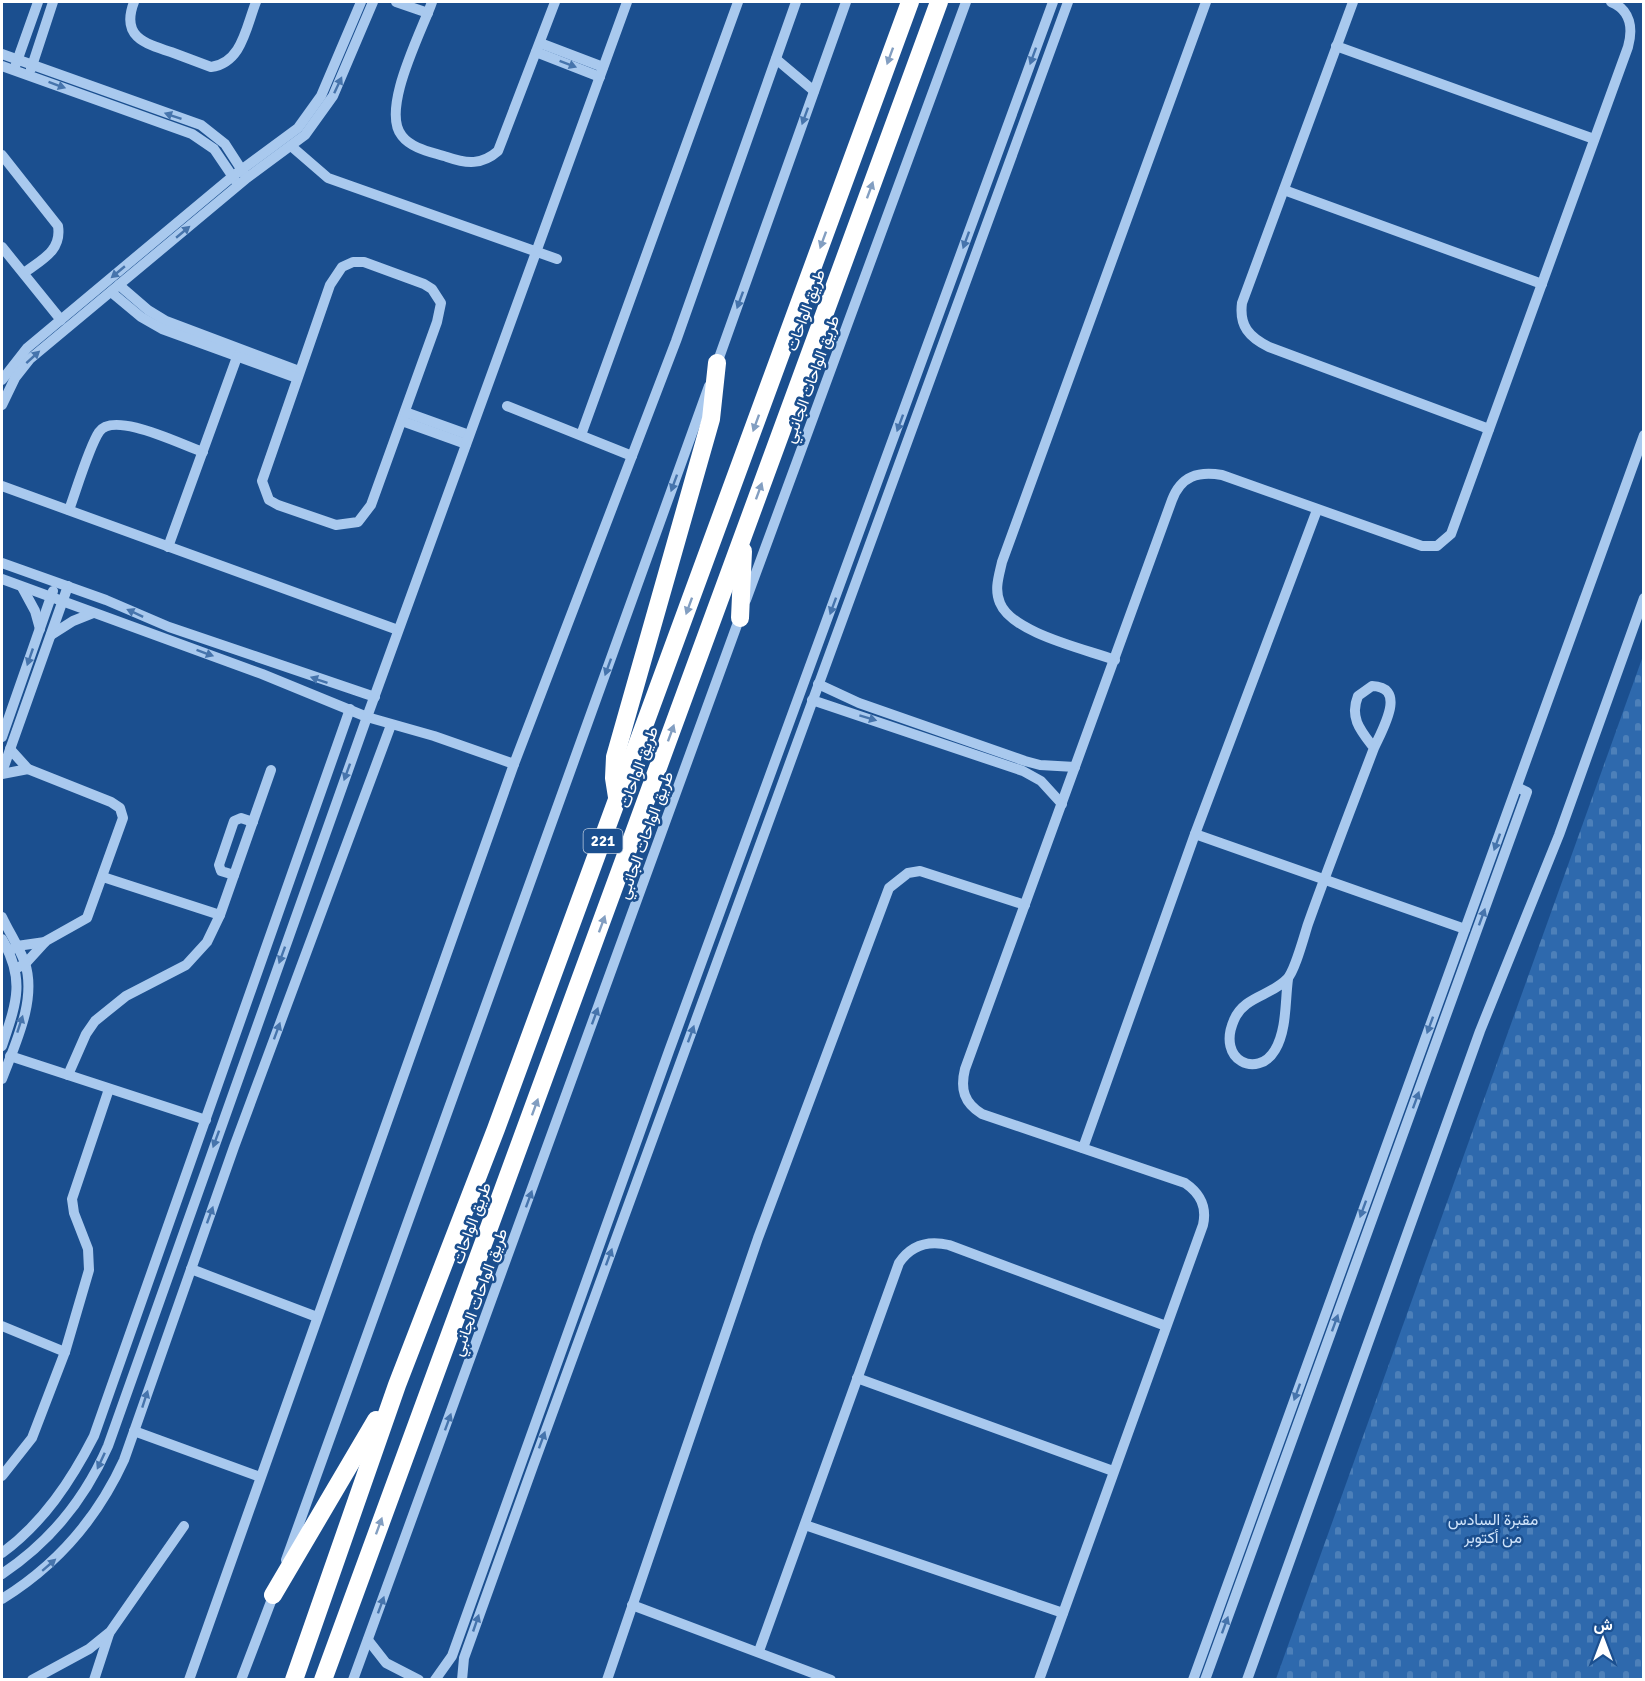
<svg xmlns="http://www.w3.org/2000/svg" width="1645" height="1681" font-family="Signika,Vazirmatn,sans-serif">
	<defs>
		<pattern id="cemetery-stones" width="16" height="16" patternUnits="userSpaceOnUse" patternTransform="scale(1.5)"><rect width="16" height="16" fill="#2e69ad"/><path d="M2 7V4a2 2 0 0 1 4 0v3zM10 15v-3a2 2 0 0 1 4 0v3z" fill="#4d80b9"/></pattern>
	</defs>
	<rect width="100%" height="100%" fill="#1b4f8f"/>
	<polygon fill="url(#cemetery-stones)" points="1643,656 1643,1679 1276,1679"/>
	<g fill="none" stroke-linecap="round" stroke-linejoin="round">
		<g stroke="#a9c9ee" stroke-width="10">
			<path d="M 134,2 C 121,36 143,43 171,52 C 184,57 198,62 211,67 C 242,63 246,27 256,2"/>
			<polyline points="396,2 428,13"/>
			<path d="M 432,2 C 422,31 380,110 402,136 C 412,149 432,152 447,157 C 467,164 482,165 498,151 L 555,2"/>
			<path d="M 1353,2 L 1242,303 C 1239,326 1249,337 1269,347 L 1489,429"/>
			<polyline points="540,43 603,67"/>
			<polyline points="1336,46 1594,139"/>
			<polyline points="536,52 600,77"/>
			<polyline points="2,54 201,125 225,144 245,175"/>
			<polyline points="776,59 814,91"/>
			<polyline points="16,64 38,2"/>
			<polyline points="2,66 192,134 214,149 235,180"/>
			<polyline points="31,69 53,2"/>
			<polyline points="291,146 328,178 557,259"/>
			<path d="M 2,155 L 58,226 C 62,251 41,260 24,273"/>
			<polyline points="1284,190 1542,284"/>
			<polyline points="2,247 61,320"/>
			<polygon points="353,262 364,262 424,284 432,289 441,303 437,322 371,505 358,522 336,525 278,505 269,500 262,481 330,285 342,267"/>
			<polyline points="119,285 148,310 166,321 299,371"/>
			<polyline points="111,292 141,317 162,329 297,378"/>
			<polyline points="715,369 846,2"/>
			<polyline points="2,380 27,348 233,176 298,128 321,96 361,2"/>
			<polyline points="2,405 15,378 30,359 247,178 305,135 333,96 373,2"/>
			<polyline points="507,406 632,456"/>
			<polyline points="405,412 469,435"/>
			<polyline points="402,421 466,444"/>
			<polyline points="581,435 738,2"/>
			<polyline points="2,486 398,630"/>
			<path d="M 69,510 C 76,491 89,447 99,432 C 113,410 182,445 203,452"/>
			<polyline points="168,547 237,357"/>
			<polyline points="2,563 106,600 169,627 375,697"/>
			<polyline points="2,579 262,674 367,717 434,736 514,764"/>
			<polyline points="22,587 35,611 40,629"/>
			<polyline points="746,600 966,2"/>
			<polyline points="51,635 73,621 93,613"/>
			<path d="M 1115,660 C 1085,649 1012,633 1000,603 C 994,589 999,576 1002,562 L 1206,2"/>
			<polyline points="818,684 859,703 1025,761 1040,765 1075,767"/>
			<polyline points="812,700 1023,771 1041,781 1062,804"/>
			<polyline points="2,737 53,591"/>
			<polyline points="10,749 28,769 111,802 120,808 123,818 87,918 46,941 25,964 15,969"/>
			<polyline points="2,772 68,586"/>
			<polyline points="2,774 28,769"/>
			<polyline points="1195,834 1465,929"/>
			<polyline points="234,875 221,871 219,865 234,821 241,818 253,822"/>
			<polyline points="103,877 220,915"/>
			<path d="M 2,917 C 9,932 19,947 25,963 C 37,1000 15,1044 2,1079"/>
			<path d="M 2,939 C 26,980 16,1004 2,1046"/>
			<polyline points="11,950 17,946 45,942"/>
			<path d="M 1288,979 C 1285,1001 1287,1030 1275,1050 C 1258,1079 1216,1061 1234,1020 C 1244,996 1271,996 1287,979 C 1295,971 1304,936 1308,924 C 1329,865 1352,806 1374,748 C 1382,730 1408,687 1372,686 L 1358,696 C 1349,718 1361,731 1374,748"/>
			<polyline points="10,1056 206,1120"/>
			<polyline points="68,1075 86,1034 95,1021 126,996 186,965 207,942 220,915 271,770"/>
			<polyline points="1083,1148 1195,834 1317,510"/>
			<polyline points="191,1269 317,1317"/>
			<polyline points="2,1326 65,1352"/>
			<polyline points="857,1378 1113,1471"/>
			<polyline points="134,1431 260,1477"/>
			<polyline points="2,1476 32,1438 65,1352 89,1270 88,1249 74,1213 72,1199 109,1089"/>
			<polyline points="805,1525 1063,1613"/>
			<path d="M 2,1553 C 43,1523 71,1481 94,1436 L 350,709"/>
			<polyline points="286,1560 709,386"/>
			<path d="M 2,1574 C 50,1542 85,1499 108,1446 L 367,717 L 627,2"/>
			<path d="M 2,1599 C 57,1565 97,1519 124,1460 L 234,1147 L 391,725"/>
			<polyline points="632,1605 831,1680"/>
			<polyline points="368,1640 386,1663 419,1680"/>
			<path d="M 759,1651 L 899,1263 C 911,1245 928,1240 949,1245 L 1166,1326"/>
			<polyline points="32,1680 89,1649 110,1632 184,1526"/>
			<polyline points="94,1680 109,1634"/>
			<polyline points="189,1680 514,764 676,341 796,2"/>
			<polyline points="241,1680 275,1591"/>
			<polyline points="353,1680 741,614"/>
			<polyline points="435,1680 452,1656 669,1051 1053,2"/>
			<polyline points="462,1680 464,1658 533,1466 1068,2"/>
			<polyline points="607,1680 758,1238 889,888 908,873 920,871 1025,905"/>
			<path d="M 1039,1680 L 1203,1225 C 1207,1207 1201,1194 1185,1183 L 982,1114 C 964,1103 960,1089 965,1069 L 1172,500 C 1181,476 1198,471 1222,475 L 1422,546 L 1437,546 L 1451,534 L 1628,47 C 1633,29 1631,10 1611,2"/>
			<polyline points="1193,1680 1644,435"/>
			<polyline points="1205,1680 1527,792 1517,787"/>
			<polyline points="1247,1680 1480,1031 1559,835 1644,598"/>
		</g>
		<g stroke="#fff" stroke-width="18">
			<polyline points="740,618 743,551"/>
			<polyline points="617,797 614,778 615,757 711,419 717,363"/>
			<polyline points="273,1595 376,1420"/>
			<polyline points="294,1680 397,1385 496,1129 910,2"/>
			<polyline points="323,1680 939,2"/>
		</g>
	</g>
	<defs><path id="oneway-solid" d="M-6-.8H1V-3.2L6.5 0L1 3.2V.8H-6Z" transform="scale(1.5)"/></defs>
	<g fill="#829ec1">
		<use href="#oneway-solid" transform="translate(890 56) rotate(110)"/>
		<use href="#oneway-solid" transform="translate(870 190) rotate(-70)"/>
		<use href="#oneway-solid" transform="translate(823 240) rotate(110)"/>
		<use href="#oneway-solid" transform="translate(756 423) rotate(110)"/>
		<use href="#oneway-solid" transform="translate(759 491) rotate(-70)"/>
		<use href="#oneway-solid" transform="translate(689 606) rotate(110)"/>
		<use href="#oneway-solid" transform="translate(671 733) rotate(-70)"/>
		<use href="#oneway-solid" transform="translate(602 924) rotate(-70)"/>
		<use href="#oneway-solid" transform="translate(535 1107) rotate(-70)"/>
		<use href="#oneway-solid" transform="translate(379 1526) rotate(-70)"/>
	</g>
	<g fill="#4674ac">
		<use href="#oneway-solid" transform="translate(1033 56) rotate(110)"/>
		<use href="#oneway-solid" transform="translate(568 64) rotate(21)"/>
		<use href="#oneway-solid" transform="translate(57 85) rotate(20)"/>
		<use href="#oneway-solid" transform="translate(338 85) rotate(-65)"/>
		<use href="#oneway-solid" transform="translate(173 116) rotate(-161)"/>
		<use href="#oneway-solid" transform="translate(805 116) rotate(110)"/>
		<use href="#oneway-solid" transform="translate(183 232) rotate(-40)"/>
		<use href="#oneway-solid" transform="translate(966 240) rotate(110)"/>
		<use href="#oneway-solid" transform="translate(118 272) rotate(140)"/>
		<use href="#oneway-solid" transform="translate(740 300) rotate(110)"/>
		<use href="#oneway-solid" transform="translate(33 357) rotate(-42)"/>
		<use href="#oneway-solid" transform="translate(900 423) rotate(110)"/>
		<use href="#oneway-solid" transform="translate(674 483) rotate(110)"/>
		<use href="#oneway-solid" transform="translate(833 606) rotate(110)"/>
		<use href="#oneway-solid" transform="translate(135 613) rotate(-155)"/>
		<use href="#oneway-solid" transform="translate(205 653) rotate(20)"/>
		<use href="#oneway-solid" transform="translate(30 657) rotate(109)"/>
		<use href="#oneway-solid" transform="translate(608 667) rotate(110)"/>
		<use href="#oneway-solid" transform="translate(319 680) rotate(-161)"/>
		<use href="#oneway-solid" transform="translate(868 718) rotate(17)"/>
		<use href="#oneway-solid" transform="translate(347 772) rotate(110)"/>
		<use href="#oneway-solid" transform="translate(1497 842) rotate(110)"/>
		<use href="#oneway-solid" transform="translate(1482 917) rotate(-70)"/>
		<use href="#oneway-solid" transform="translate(282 955) rotate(110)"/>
		<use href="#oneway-solid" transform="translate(595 1016) rotate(-70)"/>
		<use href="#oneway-solid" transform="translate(20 1024) rotate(-72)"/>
		<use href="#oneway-solid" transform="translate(1430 1025) rotate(110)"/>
		<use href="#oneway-solid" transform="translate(277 1031) rotate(-70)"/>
		<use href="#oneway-solid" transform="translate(691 1034) rotate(-70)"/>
		<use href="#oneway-solid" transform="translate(1416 1100) rotate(-70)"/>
		<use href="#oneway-solid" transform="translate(216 1139) rotate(110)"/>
		<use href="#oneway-solid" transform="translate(529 1199) rotate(-70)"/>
		<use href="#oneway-solid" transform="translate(1363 1209) rotate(110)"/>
		<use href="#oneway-solid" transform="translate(210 1215) rotate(-70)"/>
		<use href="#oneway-solid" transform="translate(609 1257) rotate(-70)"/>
		<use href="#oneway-solid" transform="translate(1335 1323) rotate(-70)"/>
		<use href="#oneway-solid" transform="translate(1297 1392) rotate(110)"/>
		<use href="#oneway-solid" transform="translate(145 1399) rotate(-72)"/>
		<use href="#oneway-solid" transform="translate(448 1422) rotate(-70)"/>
		<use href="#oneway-solid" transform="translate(542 1440) rotate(-70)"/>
		<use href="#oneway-solid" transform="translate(101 1461) rotate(115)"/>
		<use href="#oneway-solid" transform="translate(49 1565) rotate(-41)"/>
		<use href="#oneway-solid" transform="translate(381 1605) rotate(-70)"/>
		<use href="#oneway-solid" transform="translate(476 1623) rotate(-71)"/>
		<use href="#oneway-solid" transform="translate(1225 1625) rotate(-70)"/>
	</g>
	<g text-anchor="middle" stroke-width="5" stroke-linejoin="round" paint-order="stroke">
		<rect fill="#1b4f8f" stroke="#bbcadd" stroke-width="1.5" x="583.5" y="829" width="39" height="24" rx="4.5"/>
		<g font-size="15" font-weight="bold" fill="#fff">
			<text x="603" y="846">221</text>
		</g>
		<g font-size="16" fill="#fff" stroke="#1b4f8f">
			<text transform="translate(805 310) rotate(-70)" y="6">طريق الواحات</text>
			<text transform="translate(811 379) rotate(-70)" y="6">طريق الواحات الجانبي</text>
			<text transform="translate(638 767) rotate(-70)" y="6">طريق الواحات</text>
			<text transform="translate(645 835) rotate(-70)" y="6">طريق الواحات الجانبي</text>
			<text transform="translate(471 1223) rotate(-70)" y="6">طريق الواحات</text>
			<text transform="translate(479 1292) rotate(-70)" y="6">طريق الواحات الجانبي</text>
		</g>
		<g font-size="16" fill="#cfe3fa" stroke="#1b4f8f">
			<text x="1493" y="1525">مقبرة السادس<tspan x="1493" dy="18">من أكتوبر</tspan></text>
		</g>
	</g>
	<rect width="1645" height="1681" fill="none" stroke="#ffffff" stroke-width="6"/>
	<g transform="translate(1603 1639)" stroke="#1b4f8f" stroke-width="4.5" paint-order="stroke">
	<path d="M0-4.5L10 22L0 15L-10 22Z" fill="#ffffff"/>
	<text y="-9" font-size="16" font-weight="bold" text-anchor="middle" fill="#ffffff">ش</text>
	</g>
</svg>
